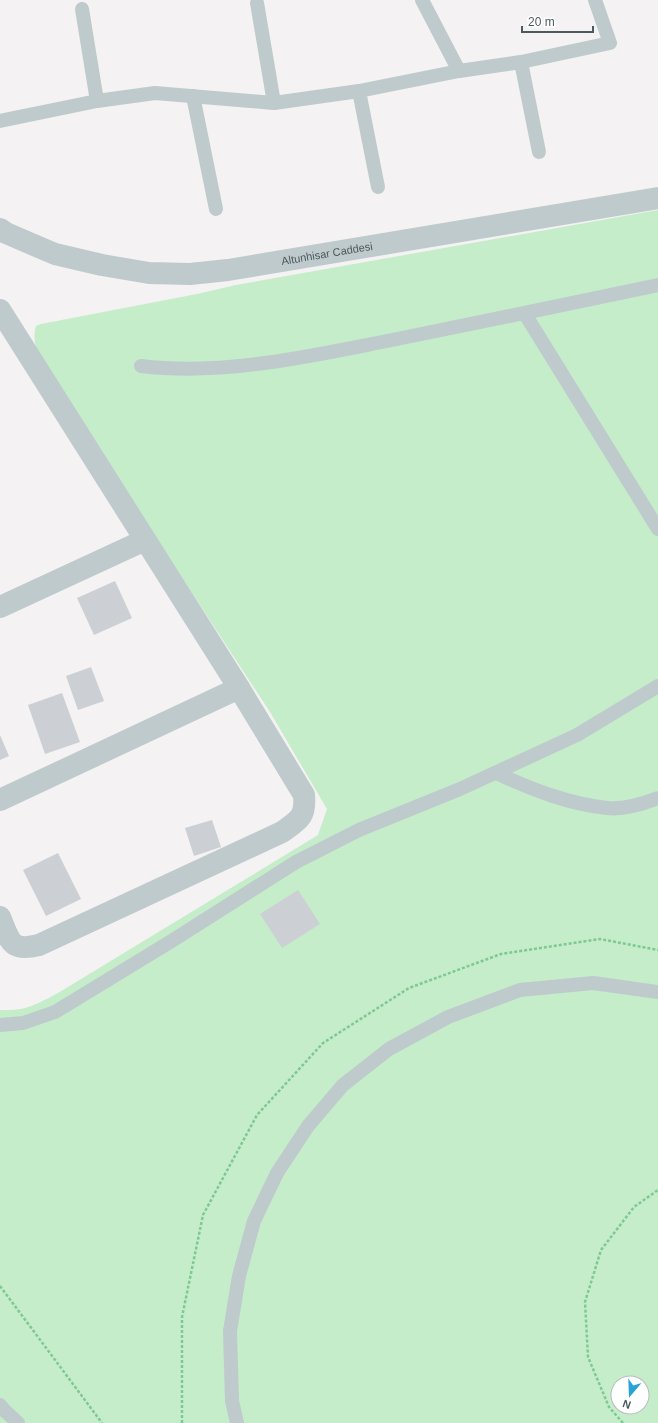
<svg xmlns="http://www.w3.org/2000/svg" width="658" height="1423" font-family="Arial,sans-serif">
	<rect width="100%" height="100%" fill="#f4f2f2"/>
	<path fill="#c5edca" fill-rule="evenodd" d="M 658,210 L 658,1423 L 0,1423 L 0,1010 C 26,1011 35,1005 58,993 L 318,835 L 327,809 L 270,712 L 46,370 C 39,356 31,342 36,326 L 41,324 L 197,294 L 236,285 ZM 618,1383 L 642,1383 L 642,1407 L 618,1407 Z"/>
	<g fill="#ccd0d4">
		<polygon points="115,581 132,618 94,635 77,598"/>
		<polygon points="91,667 104,701 78,710 66,676"/>
		<polygon points="62,693 80,742 45,754 28,705"/>
		<polygon points="0,735 9,756 0,760"/>
		<polygon points="212,820 221,847 194,856 185,828"/>
		<polygon points="58,853 81,899 46,916 23,870"/>
		<polygon points="298,890 320,924 282,948 260,914"/>
	</g>
	<g fill="none" stroke-linecap="round" stroke-linejoin="round">
		<g stroke="#7fc991" stroke-width="2.5" stroke-dasharray="3 2" stroke-linecap="butt">
			<polyline points="0,1286 102,1423"/>
			<polyline points="182,1423 182,1317 203,1215 257,1115 323,1043 409,988 501,954 600,939 658,950"/>
			<polyline points="623,1423 609,1407 588,1357 585,1302 601,1250 634,1207 658,1190"/>
		</g>
		<g stroke="#bfcacd" stroke-width="14">
			<polyline points="422,0 459,71"/>
			<polyline points="257,3 274,103"/>
			<polyline points="82,9 97,101"/>
			<polyline points="521,62 539,152"/>
			<polyline points="359,91 378,187"/>
			<polyline points="193,96 216,209"/>
			<polyline points="0,121 97,101 155,93 274,103 359,91 459,71 521,62 610,43 595,0"/>
			<polyline points="525,314 658,529"/>
			<path d="M 141,366 C 224,376 310,356 392,340 C 481,322 569,304 658,285"/>
			<path d="M 496,773 C 531,789 568,804 607,808 C 624,810 642,804 658,798"/>
			<polyline points="0,1025 23,1023 55,1012 170,942 296,862 359,830 460,789 577,735 658,686"/>
			<polyline points="0,1405 5,1411 18,1423"/>
			<polyline points="237,1423 232,1401 230,1331 239,1276 254,1221 277,1173 308,1126 343,1085 389,1049 448,1017 520,990 593,983 658,992"/>
		</g>
		<g stroke="#bfcacd" stroke-width="22">
			<path d="M 0,310 L 239,688 L 304,795 C 306,817 299,820 282,832 L 39,945 C 10,952 10,941 0,917"/>
			<polyline points="0,607 145,540"/>
			<polyline points="0,800 239,688"/>
		</g>
		<path stroke="#bfcacd" stroke-width="22" id="s1" d="M 0,229 L 6,233 L 55,254 L 102,265 L 149,273 L 190,274 L 228,270 L 658,198"/>
	</g>
	<g text-anchor="middle" stroke-width="4" stroke-linejoin="round" paint-order="stroke">
		<g font-size="11" fill="#4b5a5e" stroke="#fff">
			<text dy="4" stroke="none"><textPath href="#s1" startOffset="336">Altunhisar Caddesi</textPath></text>
		</g>
	</g>
	<g transform="translate(630 1395) rotate(199)"><circle r="19" fill="#ffffff" stroke="#b7bdbf"/>
	<path d="M0-3L7 15L0 10L-7 15Z" fill="#27a3d9"/>
	<text y="-6" font-size="11" font-weight="bold" text-anchor="middle" fill="#4b5a5e">N</text>
	</g>
	<path d="M522 26v6h71v-6" fill="none" stroke="#4b5a5e" stroke-width="2"/>
	<text x="528" y="26" font-size="12" fill="#4b5a5e" stroke="#ffffff" stroke-width="3" paint-order="stroke">20 m</text>
</svg>
